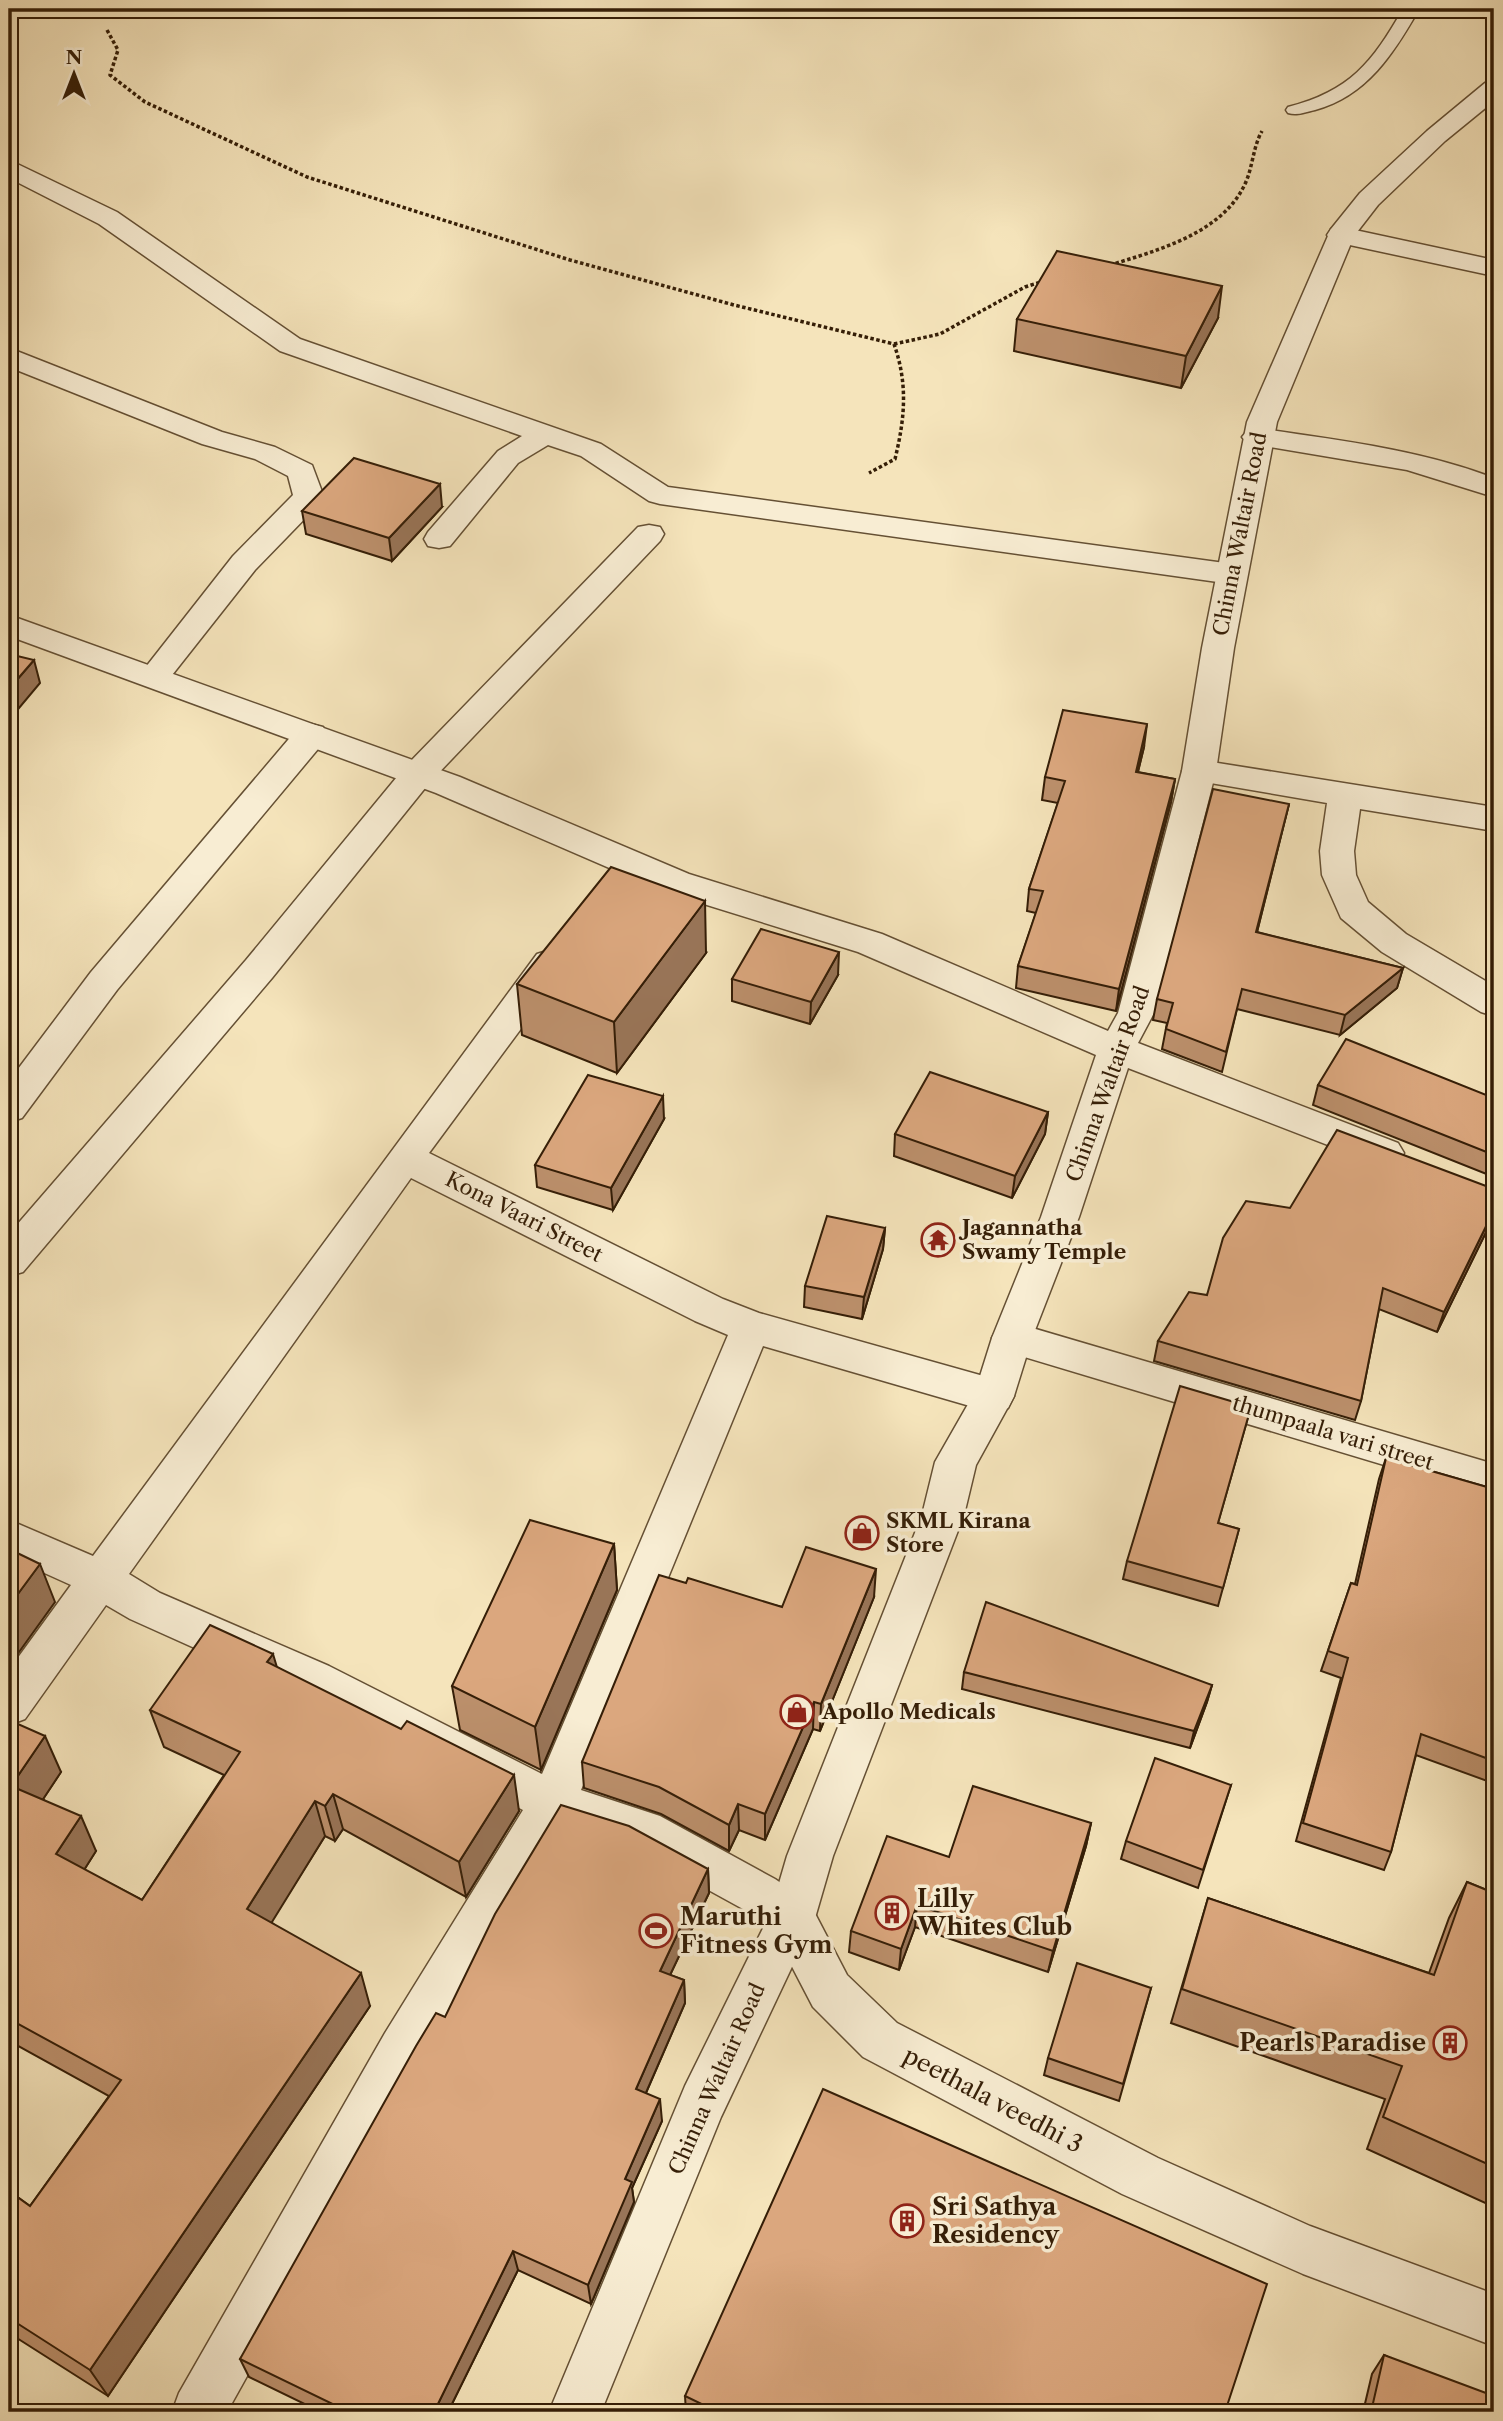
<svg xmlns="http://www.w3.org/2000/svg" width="1503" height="2421" font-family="'Libre Caslon Text',serif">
	<rect width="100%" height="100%" fill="#f5e4bb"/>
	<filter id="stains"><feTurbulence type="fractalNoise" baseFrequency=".00286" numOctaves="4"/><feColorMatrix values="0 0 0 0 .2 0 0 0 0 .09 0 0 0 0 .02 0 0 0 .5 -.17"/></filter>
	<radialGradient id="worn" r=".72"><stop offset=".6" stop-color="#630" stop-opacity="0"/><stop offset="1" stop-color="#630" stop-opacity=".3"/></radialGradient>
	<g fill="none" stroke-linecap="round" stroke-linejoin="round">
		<defs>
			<path id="service" d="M 1403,9 L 1419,9 C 1394,53 1367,96 1315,110 C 1306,112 1297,116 1288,113 L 1286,110 L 1288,107 C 1350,91 1372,63 1403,9 Z"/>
			<g id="minor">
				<polygon points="9,160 117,212 300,339 601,444 668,487 1232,564 1243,567 1247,574 1243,581 1232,584 660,504 649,501 581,456 548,445 518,463 450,546 439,548 428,546 424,539 428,532 498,451 522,436 280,351 99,224 9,178"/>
				<polygon points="1341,227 1494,260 1494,276 1331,241 1327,235 1331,229"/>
				<polygon points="9,348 222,432 275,447 312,465 324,497 320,503 255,570 165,684 154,687 143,684 138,677 233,556 293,495 288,476 255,459 202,444 9,367"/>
				<path d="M 1257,428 C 1337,440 1418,449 1494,478 L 1494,497 L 1407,470 L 1247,443 L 1242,437 L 1247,431 Z"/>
				<polygon points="649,525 660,527 664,534 660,541 430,782 272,978 23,1272 9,1276 9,1234 246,960 406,766 638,527"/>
				<polygon points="311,724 323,727 327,735 323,743 117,990 22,1118 9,1122 9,1081 91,972 299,727"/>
				<polygon points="1199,760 1494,807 1494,831 1360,809 1354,851 1356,875 1368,902 1406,934 1494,986 1494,1016 1481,1012 1382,952 1341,918 1322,875 1320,851 1327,803 1187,779 1182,771 1187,763"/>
				<path d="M 550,950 L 563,954 L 568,963 L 563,972 L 429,1153 L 723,1299 L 759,1313 L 994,1379 L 1008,1384 L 1014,1396 L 1008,1408 L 994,1413 L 763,1346 L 581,1790 L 660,1816 L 775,1879 L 809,1902 L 847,1975 L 897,2023 L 1158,2158 L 1310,2226 L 1494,2294 L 1494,2346 L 1303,2274 L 1122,2194 L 863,2057 L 813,2007 L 775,1934 L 743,1909 L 632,1848 L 563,1826 L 419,2067 L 227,2412 L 172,2412 L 179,2393 L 385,2033 L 523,1810 L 297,1694 L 130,1619 L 106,1605 L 25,1719 L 9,1725 L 9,1670 L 71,1585 L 9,1557 L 9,1520 L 93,1556 L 537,954 ZM 411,1178 L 695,1321 L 728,1335 L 542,1774 L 329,1666 L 160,1593 L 129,1574 Z"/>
				<polygon points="1012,1322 1494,1464 1494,1498 998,1349 992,1338 998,1327"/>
			</g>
			<polygon id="tertiary" points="1494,80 1494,101 1445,141 1378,205 1354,236 1277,422 1234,648 1216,771 1154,1013 1138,1043 1398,1143 1404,1153 1398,1163 1385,1167 1128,1068 1079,1217 1032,1338 1014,1396 976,1465 964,1515 833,1856 815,1918 721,2117 601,2412 549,2412 685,2086 770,1914 787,1856 922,1515 935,1462 975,1392 992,1338 1041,1217 1096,1055 858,952 665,892 436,793 9,636 9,615 460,777 689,874 882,934 1108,1031 1118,1013 1182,771 1202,648 1247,422 1331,229 1360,193 1427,131 1485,83"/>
		</defs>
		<use href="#service" stroke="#655034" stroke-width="3"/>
		<use href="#minor" stroke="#655034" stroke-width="3"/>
		<use href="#tertiary" stroke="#655034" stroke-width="3"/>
		<g stroke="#351e07" stroke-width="3.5" stroke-dasharray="3.5 2.5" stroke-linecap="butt">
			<path d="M 107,30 L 118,50 L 110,75 L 145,102 L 307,177 L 570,260 L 734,305 L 894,344 C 908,384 905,418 895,459 L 869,473"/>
			<path d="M 1110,265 C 1156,251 1219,234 1243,188 C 1253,170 1252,149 1262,131"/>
			<polyline points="894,344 940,334 1025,287 1044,281"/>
		</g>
		<use href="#service" fill="#f8edd3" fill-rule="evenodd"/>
		<use href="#minor" fill="#f8edd3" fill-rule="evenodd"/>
		<use href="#tertiary" fill="#f8edd3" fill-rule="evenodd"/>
	</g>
	<g fill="#bc906c" stroke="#351e07" stroke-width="2">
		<polygon points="1218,318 1181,388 1014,351 1017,319"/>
		<polygon points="442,507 392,561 306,534 302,511"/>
		<polygon points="1144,747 1138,772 1175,779 1171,802 1116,1011 1016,988 1018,966 1036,913 1027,911 1029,889 1058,803 1042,800 1045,777"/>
		<polygon points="1289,804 1257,932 1403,968 1397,988 1340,1035 1237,1009 1222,1072 1162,1049 1167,1023 1153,1020 1157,999"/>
		<polygon points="706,953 617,1073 522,1035 517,984"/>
		<polygon points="838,975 810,1024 732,1001 732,979"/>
		<polygon points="1318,1085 1491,1097 1494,1090 1494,1177 1313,1105"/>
		<polygon points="1048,1112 1045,1134 1012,1198 894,1156 895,1134"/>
		<polygon points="664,1119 613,1210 537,1187 535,1165"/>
		<polygon points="1494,1189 1494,1216 1437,1332 1379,1309 1361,1401 1355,1420 1154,1361 1158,1341 1207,1295 1290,1208"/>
		<polygon points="885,1228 883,1249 862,1319 804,1307 805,1286"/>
		<polygon points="1251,1407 1218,1523 1239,1529 1218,1606 1123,1579 1127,1561"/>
		<polygon points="1386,1458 1494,1489 1494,1773 1490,1782 1416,1755 1391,1852 1384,1870 1296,1841 1341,1678 1321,1671 1351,1583 1355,1584 1379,1479"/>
		<polygon points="614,1544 617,1590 541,1770 460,1730 452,1686"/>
		<polygon points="686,1583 782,1607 874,1597 820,1731 813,1729 765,1840 739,1830 729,1851 661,1814 584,1788 582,1762"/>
		<polygon points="277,1667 519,1811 466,1897 343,1829 335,1841 325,1836 271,1922 370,2006 108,2396 9,2333 9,2191 30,2206 109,2096 9,2041 9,1720 61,1772 43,1799 96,1851 84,1870 142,1900 224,1775 164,1747 150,1710"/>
		<polygon points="964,1672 1212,1685 1207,1702 1190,1748 962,1689"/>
		<polygon points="1231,1785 1198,1888 1121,1859 1126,1841"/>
		<polygon points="1091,1823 1086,1846 1048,1972 915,1927 899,1970 849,1952 851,1931 949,1857"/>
		<polygon points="708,1869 709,1893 670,1975 684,1980 685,2003 646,2093 662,2121 632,2188 634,2202 591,2304 518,2270 448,2412 321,2412 249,2377 240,2359"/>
		<polygon points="1467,1882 1494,1893 1494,2207 1367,2149 1385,2099 1171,2023 1208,1898 1429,1973 1449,1918"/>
		<polygon points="1151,1988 1119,2101 1044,2075 1048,2058"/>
		<polygon points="1384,2355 1494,2412 1363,2412 1372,2374"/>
		<polygon points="685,2396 1225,2412 686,2412"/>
	</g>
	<g fill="#997558" stroke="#351e07" stroke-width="2">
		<polygon points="1222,286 1218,318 1181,388 1186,356"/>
		<polygon points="440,484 442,507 392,561 389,538"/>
		<polygon points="34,660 40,683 9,720 9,689"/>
		<polygon points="1147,724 1144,747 1132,795 1136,772"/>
		<polygon points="1175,779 1171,802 1116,1011 1119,989"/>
		<polygon points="1289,804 1252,952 1256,932"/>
		<polygon points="705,901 706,953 617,1073 614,1022"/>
		<polygon points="839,952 838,975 810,1024 811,1002"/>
		<polygon points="1403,968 1397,988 1340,1035 1345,1015"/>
		<polygon points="663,1096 664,1119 613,1210 611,1188"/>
		<polygon points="1048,1112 1045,1134 1012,1198 1015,1176"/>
		<polygon points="1494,1210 1494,1216 1437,1332 1444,1312"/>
		<polygon points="885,1228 883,1249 862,1319 864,1297"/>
		<polygon points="614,1544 617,1590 541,1770 535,1727"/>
		<polygon points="40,1564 55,1602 9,1666 9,1606"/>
		<polygon points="876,1569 874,1597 820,1731 821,1704"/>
		<polygon points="273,1654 284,1691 267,1662"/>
		<polygon points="1212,1685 1207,1702 1190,1748 1194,1731"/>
		<polygon points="814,1702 813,1729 765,1840 765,1814"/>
		<polygon points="45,1736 61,1772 28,1822 11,1786"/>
		<polygon points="514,1775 519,1811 466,1897 459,1862"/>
		<polygon points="333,1794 343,1829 335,1841 325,1806"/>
		<polygon points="315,1801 325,1836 259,1943 247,1909"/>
		<polygon points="738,1804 739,1830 729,1851 729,1825"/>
		<polygon points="81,1816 96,1851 72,1889 56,1854"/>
		<polygon points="1091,1823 1086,1846 1048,1972 1053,1951"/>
		<polygon points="708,1869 709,1893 661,1994 660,1971"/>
		<polygon points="917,1905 915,1927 899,1970 901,1949"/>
		<polygon points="361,1973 370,2006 108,2396 90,2370"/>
		<polygon points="684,1980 685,2003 638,2111 636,2089"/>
		<polygon points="660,2099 662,2121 632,2188 634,2202 591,2304 588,2285 625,2179"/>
		<polygon points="513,2251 518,2270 448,2412 434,2412"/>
	</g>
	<g fill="#dba77e" stroke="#351e07" stroke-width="2">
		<polygon points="1057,251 1222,286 1186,356 1017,319"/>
		<polygon points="354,458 440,484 389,538 302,511"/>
		<polygon points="9,654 34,660 9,689"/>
		<polygon points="1063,710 1147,724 1136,772 1175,779 1119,989 1018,966 1043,891 1029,889 1065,781 1045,777"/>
		<polygon points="1213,789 1289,804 1256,932 1403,968 1345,1015 1242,989 1226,1052 1166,1029 1173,1003 1157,999"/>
		<polygon points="611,867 705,901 614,1022 517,984"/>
		<polygon points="761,929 839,952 811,1002 732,979"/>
		<polygon points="1346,1039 1491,1097 1494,1090 1494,1155 1318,1085"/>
		<polygon points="930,1072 1048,1112 1015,1176 895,1134"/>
		<polygon points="588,1075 663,1096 611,1188 535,1165"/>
		<polygon points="1337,1130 1494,1189 1494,1210 1444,1312 1383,1288 1361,1401 1158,1341 1189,1292 1207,1295 1223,1238 1246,1201 1290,1208"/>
		<polygon points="827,1216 885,1228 864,1297 805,1286"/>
		<polygon points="1180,1386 1251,1407 1218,1523 1239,1529 1223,1588 1127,1561"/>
		<polygon points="1386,1458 1494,1489 1494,1761 1421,1734 1391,1852 1303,1823 1348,1658 1328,1651 1351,1583 1357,1585"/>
		<polygon points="530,1520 614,1544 535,1727 452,1686"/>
		<polygon points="806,1547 876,1569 821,1704 814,1702 765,1814 738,1804 729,1825 659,1787 582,1762 659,1575 686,1583 688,1578 782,1607"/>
		<polygon points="9,1549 40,1564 9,1606"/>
		<polygon points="986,1602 1212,1685 1194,1731 964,1672"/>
		<polygon points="210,1625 273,1654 267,1662 401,1729 407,1721 514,1775 459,1862 333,1794 325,1806 315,1801 247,1909 361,1973 90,2370 9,2318 9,2191 30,2206 121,2080 9,2019 9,1720 45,1736 11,1786 81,1816 56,1854 142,1900 240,1752 150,1710"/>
		<polygon points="1155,1758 1231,1785 1203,1870 1126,1841"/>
		<polygon points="973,1786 1091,1823 1053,1951 917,1905 901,1949 851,1931 887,1836 949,1857"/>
		<polygon points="561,1805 629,1826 708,1869 660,1971 684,1980 636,2089 660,2099 625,2179 632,2182 588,2285 513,2251 434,2412 349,2412 240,2359 416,2046 436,2013 445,2017 495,1914"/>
		<polygon points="1467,1882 1494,1893 1494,2167 1383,2117 1402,2066 1182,1989 1208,1898 1434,1975"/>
		<polygon points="1077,1963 1151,1988 1123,2084 1048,2058"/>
		<polygon points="823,2089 1267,2284 1225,2412 718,2412 685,2396"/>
		<polygon points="1384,2355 1494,2396 1494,2412 1371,2412"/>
	</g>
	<defs>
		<symbol id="temple-ring" viewBox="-11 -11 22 22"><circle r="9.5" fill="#f8edd3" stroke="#8f2418" stroke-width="1.5"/><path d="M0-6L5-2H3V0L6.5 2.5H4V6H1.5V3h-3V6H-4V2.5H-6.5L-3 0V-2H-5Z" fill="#8f2418"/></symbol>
		<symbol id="shop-ring" viewBox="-11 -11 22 22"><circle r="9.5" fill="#f8edd3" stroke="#8f2418" stroke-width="1.5"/><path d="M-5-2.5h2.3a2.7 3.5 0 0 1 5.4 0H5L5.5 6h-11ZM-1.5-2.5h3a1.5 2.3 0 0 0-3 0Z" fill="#8f2418"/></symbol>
		<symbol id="building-ring" viewBox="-11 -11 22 22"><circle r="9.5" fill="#f8edd3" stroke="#8f2418" stroke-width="1.5"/><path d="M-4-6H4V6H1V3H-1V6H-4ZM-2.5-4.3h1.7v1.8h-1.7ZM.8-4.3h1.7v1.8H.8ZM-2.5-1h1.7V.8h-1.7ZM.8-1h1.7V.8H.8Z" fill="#8f2418"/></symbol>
		<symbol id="stadium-ring" viewBox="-11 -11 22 22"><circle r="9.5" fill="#f8edd3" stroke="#8f2418" stroke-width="1.5"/><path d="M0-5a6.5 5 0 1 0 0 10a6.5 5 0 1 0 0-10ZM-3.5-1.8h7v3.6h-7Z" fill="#8f2418"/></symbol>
	</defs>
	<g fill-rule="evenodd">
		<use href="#temple-ring" x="919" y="1221" width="38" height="38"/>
		<use href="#shop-ring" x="843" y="1514" width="38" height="38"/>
		<use href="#shop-ring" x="778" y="1693" width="38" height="38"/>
		<use href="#building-ring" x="873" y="1894" width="38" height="38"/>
		<use href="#stadium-ring" x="637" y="1912" width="38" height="38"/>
		<use href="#building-ring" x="1431" y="2024" width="38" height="38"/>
		<use href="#building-ring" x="888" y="2202" width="38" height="38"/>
	</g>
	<g text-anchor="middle" stroke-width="7" stroke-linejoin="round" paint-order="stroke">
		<g font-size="21" fill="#351e07" stroke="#f8edd3">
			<text transform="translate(1240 534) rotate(-79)" y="7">Chinna Waltair Road</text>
			<text transform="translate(1108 1084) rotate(-70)" y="7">Chinna Waltair Road</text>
			<text transform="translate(524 1217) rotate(27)" y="7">Kona Vaari Street</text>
			<text transform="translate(1333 1433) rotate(17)" y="7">thumpaala vari street</text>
			<text transform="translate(717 2079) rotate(-66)" y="7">Chinna Waltair Road</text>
		</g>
		<g font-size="21" font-weight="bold" fill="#351e07" stroke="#f8edd3" text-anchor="start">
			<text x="962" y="1235">Jagannatha<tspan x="962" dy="24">Swamy Temple</tspan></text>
			<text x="886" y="1528">SKML Kirana<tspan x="886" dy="24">Store</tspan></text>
			<text x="822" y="1719">Apollo Medicals</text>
		</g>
		<g font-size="24" font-weight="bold" fill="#351e07" stroke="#f8edd3" text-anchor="start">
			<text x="917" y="1907">Lilly<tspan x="917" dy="28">Whites Club</tspan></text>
			<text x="680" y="1925">Maruthi<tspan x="680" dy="28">Fitness Gym</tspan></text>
			<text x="1426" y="2051" text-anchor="end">Pearls Paradise</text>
			<text x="932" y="2215">Sri Sathya<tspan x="932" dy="28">Residency</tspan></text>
		</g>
		<g font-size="24" fill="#351e07" stroke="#f8edd3">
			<text transform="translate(993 2100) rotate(28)" y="8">peethala veedhi 3</text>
		</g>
	</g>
	<rect width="1503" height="2421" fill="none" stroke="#f5e4bb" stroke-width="35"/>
	<rect x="10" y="10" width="1482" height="2400" fill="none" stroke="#351e07" stroke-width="3.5"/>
	<rect x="18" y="18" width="1468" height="2386" fill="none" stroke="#351e07" stroke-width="2"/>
	<g transform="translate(74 74)" stroke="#f8edd3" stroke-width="5" paint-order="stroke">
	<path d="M0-5L12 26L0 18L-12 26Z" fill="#351e07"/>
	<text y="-10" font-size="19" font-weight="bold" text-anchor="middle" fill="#351e07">N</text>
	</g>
	<rect width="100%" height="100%" filter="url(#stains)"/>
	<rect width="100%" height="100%" fill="url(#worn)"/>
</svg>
